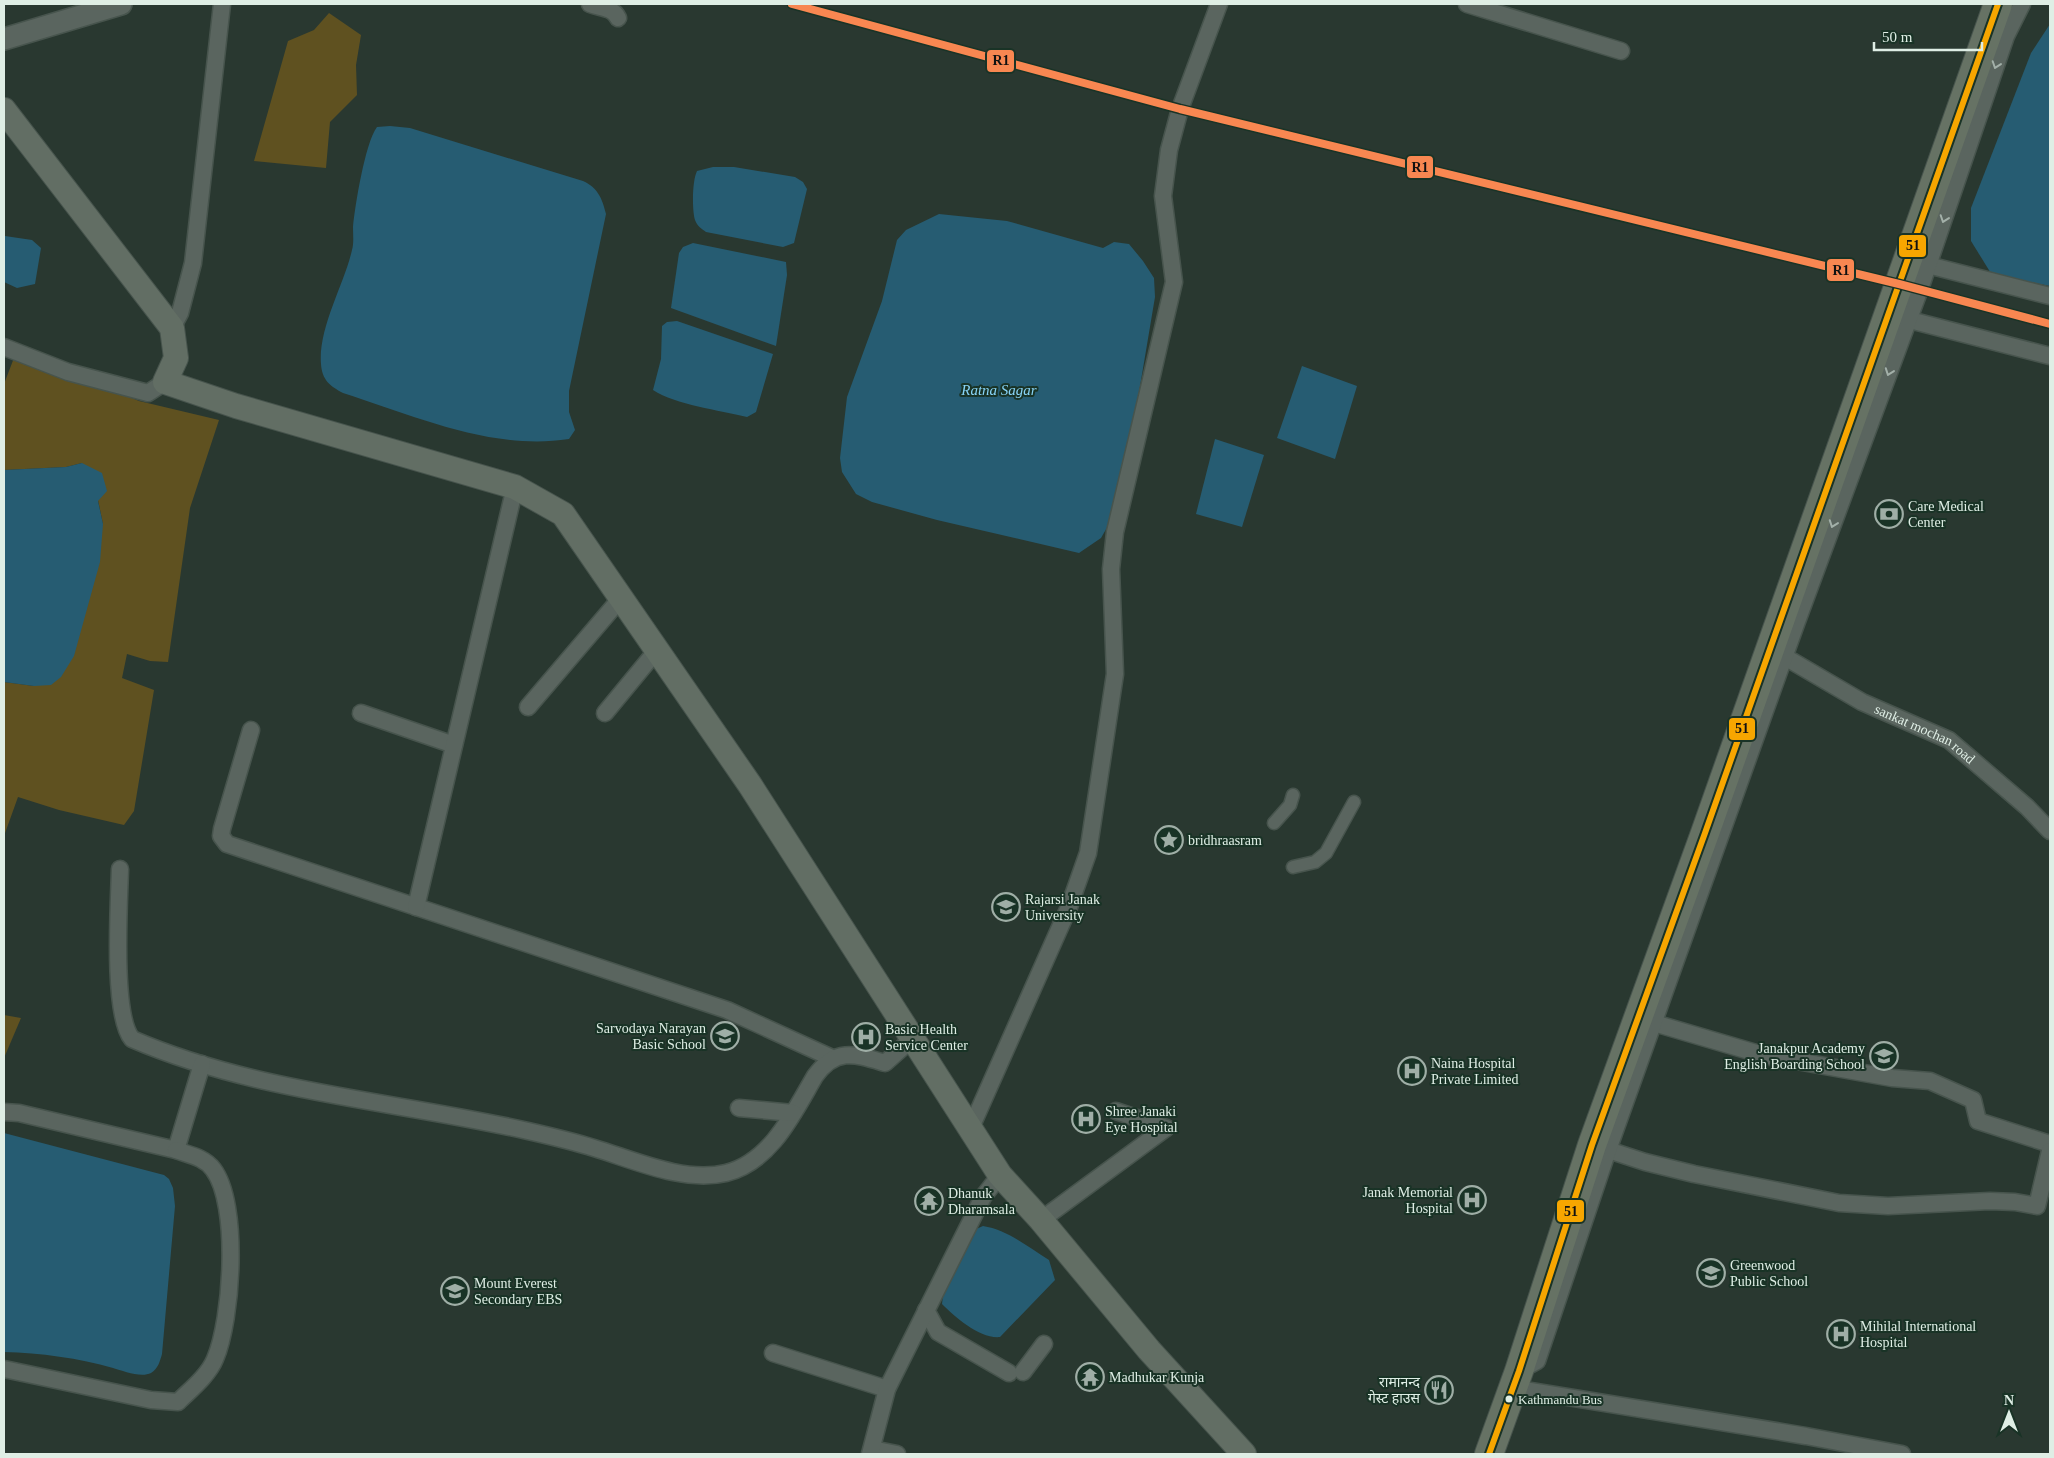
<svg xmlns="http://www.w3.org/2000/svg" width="2054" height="1458" font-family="'Times New Roman','Noto Sans Devanagari',serif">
	<rect width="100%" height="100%" fill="#293830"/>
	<g fill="#5f5120">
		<polygon points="329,13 361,35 356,65 357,95 330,122 326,168 254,161 288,41 314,30"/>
		<polygon points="17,350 139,401 219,420 190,508 168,662 150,661 127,654 122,678 154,690 134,811 124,825 59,810 18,797 4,836 4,682 34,686 103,524 98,500 82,463 66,467 4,470 4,384"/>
		<polygon points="4,1015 21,1018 4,1058"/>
	</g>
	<g fill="#265c72">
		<polygon points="2050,24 2050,286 1992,275 1971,241 1971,208 2031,53"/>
		<path d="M 390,126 L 410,128 L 583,181 C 598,188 602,198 606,214 L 569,391 L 569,412 L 575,430 L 569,439 C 492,451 415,416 343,393 C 330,386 322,380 321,364 C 318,328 344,285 352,250 C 354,243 353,235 353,227 C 355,206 365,143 377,127 Z"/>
		<path d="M 713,167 L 734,167 L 795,177 L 803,182 L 807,189 L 794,243 L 783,247 L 706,232 C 702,229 697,226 695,220 C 692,210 692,181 697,171 Z"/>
		<polygon points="939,214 1007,221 1103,248 1114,242 1129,244 1143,261 1154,278 1155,297 1134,422 1113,517 1101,538 1079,553 937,520 872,502 856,494 842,472 840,458 847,397 882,301 897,240 906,230"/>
		<polygon points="5,236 32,240 41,248 35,284 17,288 4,282"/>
		<polygon points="693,243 786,262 787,275 776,346 671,308 679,253 683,247"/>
		<path d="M 677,321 L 773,354 L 756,412 L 747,417 C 719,410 676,405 653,390 L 661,359 L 662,326 L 667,322 Z"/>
		<polygon points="1302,366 1357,386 1335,459 1277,438"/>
		<polygon points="1215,439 1264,455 1242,527 1196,514"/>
		<polygon points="82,463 102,473 107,491 98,501 103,524 100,562 74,656 61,677 51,685 34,686 4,682 4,470 66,467"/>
		<path d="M 4,1133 L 164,1175 L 169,1179 L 173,1188 L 175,1206 L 162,1354 C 160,1361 158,1369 151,1373 C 141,1378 123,1371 113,1368 C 79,1358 40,1353 4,1352 Z"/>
		<path d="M 983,1226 C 1008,1230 1028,1247 1049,1260 L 1055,1280 L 1000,1337 C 980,1339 955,1317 942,1304 L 943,1296 L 969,1235 L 974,1230 Z"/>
	</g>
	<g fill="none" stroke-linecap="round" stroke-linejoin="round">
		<defs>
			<g id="pedestrian">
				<polyline points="1274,823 1290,805 1293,795"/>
				<polyline points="1293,867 1315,862 1326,853 1354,802"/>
			</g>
			<g id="minor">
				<path d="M 590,4 C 600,8 613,7 618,18"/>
				<polyline points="1467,4 1621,51"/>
				<polyline points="1928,265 2050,296"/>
				<polyline points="1898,317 2050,356"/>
				<polyline points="172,328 180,313 193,263 222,4"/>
				<polyline points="4,347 68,372 148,393 165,382"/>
				<path id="s1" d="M 1785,657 L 1862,702 L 1949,740 L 2027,807 L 2050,831"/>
				<polyline points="528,707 621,598"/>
				<polyline points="361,713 454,745"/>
				<polyline points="605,713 657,650"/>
				<polyline points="251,730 222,829 221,836 227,844 727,1010 832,1058"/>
				<path d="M 120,869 C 119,904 112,1015 132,1039 C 257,1093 397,1101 528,1131 C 550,1136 572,1141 594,1148 C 634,1160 683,1183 726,1173 C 771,1162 794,1112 815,1076 C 836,1047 855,1054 885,1063 L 913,1038"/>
				<polyline points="416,907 515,487"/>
				<polyline points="1654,1023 1763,1055 1892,1078 1930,1081 1973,1100 1978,1121 2050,1144"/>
				<polyline points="739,1108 793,1113"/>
				<polyline points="1116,1111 1166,1128"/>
				<polyline points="4,1112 19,1113 176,1150 202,1064"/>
				<polyline points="970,1130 1069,907 1088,853 1115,674 1111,569 1115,532 1174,282 1163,196 1169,150 1180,109 1219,4"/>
				<polyline points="1599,1147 1645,1162 1694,1174 1839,1203 1888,1206 1990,1201 2015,1202 2037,1206 2050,1151"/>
				<polyline points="1041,1220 1166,1128"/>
				<polyline points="926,1310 938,1332 1009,1373"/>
				<polyline points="773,1353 887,1389"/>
				<path d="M 4,1369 L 151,1400 L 178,1402 C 190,1390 208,1376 215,1359 C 232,1320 240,1204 213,1169 C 204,1157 189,1155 176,1150"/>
				<polyline points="1519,1371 1537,1361 1608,1150 1796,624 1920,289 2006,36 2022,4"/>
				<polyline points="1023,1372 1044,1344"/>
				<polyline points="1513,1388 1806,1436 1902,1454"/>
				<polyline points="872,1449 897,1454"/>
				<polyline points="870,1454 887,1389 983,1197 1000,1175"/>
			</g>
			<polyline id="tertiary" points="4,39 121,4"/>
			<polyline id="secondary" points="4,110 172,328 176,358 165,382 236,406 515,487 563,514 750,785 1000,1175 1041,1220 1149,1350 1244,1454"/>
			<polyline id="trunk" points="1489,1454 1519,1371 1592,1145 1705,833 1998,4"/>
		</defs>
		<use href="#pedestrian" stroke="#47544d" stroke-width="15"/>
		<use href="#minor" stroke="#47544d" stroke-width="19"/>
		<use href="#tertiary" stroke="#47544d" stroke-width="24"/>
		<use href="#secondary" stroke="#47544d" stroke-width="26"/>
		<use href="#trunk" stroke="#47544d" stroke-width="30"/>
		<use href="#pedestrian" stroke="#5a655f" stroke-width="12"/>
		<use href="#minor" stroke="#5a655f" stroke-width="16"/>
		<use href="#tertiary" stroke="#5a655f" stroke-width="21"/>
		<use href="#secondary" stroke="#626e64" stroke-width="24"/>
		<use href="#trunk" stroke="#667264" stroke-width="28"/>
		<defs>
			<polyline id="bus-1" points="1489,1454 1519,1371 1592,1145 1705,833 1998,4"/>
		</defs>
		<use href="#bus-1" stroke="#193326" stroke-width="10"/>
		<use href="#bus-1" stroke="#f7a600" stroke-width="6"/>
		<defs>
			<polyline id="rail-1" points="792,4 1180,109 1899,284 2050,324"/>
		</defs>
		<use href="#rail-1" stroke="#193326" stroke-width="11"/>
		<use href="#rail-1" stroke="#f88751" stroke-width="8"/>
	</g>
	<defs><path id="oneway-chevron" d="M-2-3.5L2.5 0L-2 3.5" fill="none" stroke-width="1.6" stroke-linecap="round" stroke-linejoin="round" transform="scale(1.25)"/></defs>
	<g stroke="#a3b0a9">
		<use href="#oneway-chevron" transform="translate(1996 65) rotate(109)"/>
		<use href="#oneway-chevron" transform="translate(1944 219) rotate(109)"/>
		<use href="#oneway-chevron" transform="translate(1889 372) rotate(110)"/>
		<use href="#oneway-chevron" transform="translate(1833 524) rotate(110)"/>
	</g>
	<defs>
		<symbol id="bank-ring" viewBox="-11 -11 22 22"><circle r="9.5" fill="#193326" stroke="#9faea6" stroke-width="1.5"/><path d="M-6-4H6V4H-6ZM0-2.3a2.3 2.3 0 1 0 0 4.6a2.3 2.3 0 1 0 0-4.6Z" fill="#9faea6"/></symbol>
		<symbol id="sight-ring" viewBox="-11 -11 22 22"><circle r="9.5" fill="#193326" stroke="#9faea6" stroke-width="1.5"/><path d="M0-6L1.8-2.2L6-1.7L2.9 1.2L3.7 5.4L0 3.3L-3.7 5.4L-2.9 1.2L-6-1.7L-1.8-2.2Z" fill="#9faea6"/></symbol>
		<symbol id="university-ring" viewBox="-11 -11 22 22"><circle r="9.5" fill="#193326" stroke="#9faea6" stroke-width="1.5"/><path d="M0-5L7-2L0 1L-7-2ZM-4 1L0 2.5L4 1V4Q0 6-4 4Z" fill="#9faea6"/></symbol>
		<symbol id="school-ring" viewBox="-11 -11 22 22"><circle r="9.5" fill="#193326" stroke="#9faea6" stroke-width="1.5"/><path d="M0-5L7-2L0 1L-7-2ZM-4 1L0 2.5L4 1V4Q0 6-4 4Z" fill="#9faea6"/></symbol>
		<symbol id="hospital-ring" viewBox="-11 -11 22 22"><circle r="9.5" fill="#193326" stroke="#9faea6" stroke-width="1.5"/><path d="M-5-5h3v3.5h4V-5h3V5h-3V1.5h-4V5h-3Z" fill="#9faea6"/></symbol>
		<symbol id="temple-ring" viewBox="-11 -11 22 22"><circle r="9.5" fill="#193326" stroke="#9faea6" stroke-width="1.5"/><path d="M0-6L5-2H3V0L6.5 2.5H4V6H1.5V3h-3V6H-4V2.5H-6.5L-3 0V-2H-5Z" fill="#9faea6"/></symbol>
		<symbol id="restaurant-ring" viewBox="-11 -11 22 22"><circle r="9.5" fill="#193326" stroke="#9faea6" stroke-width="1.5"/><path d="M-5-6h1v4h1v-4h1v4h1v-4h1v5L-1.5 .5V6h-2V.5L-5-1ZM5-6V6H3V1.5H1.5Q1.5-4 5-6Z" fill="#9faea6"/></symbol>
	</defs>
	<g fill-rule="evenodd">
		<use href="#bank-ring" x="1873" y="498" width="32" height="32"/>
		<use href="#sight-ring" x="1153" y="824" width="32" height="32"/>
		<use href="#university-ring" x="990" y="891" width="32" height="32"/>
		<use href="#school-ring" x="709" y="1020" width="32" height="32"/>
		<use href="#hospital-ring" x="850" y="1021" width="32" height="32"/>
		<use href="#school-ring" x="1868" y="1040" width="32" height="32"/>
		<use href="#hospital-ring" x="1396" y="1055" width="32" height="32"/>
		<use href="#hospital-ring" x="1070" y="1103" width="32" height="32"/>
		<use href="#hospital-ring" x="1456" y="1184" width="32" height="32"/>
		<use href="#temple-ring" x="913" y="1185" width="32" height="32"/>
		<use href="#school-ring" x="1695" y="1257" width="32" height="32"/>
		<use href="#school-ring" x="439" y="1275" width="32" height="32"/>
		<use href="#hospital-ring" x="1825" y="1318" width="32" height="32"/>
		<use href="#temple-ring" x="1074" y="1361" width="32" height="32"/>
		<use href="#restaurant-ring" x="1423" y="1374" width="32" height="32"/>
	</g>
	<circle fill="#dfeee5" stroke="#193326" stroke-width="2" cx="1509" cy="1399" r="4.5"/>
	<g text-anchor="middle" stroke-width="4" stroke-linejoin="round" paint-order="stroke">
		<g font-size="13" fill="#dfeee5" stroke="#193326" text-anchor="start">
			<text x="1518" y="1404">Kathmandu Bus</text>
		</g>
		<g font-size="14" fill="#dfeee5" stroke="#193326" text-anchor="start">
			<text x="1908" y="511">Care Medical<tspan x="1908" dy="16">Center</tspan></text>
			<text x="1188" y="845">bridhraasram</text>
			<text x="1025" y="904">Rajarsi Janak<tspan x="1025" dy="16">University</tspan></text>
			<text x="706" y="1033" text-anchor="end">Sarvodaya Narayan<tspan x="706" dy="16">Basic School</tspan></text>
			<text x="885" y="1034">Basic Health<tspan x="885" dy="16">Service Center</tspan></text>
			<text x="1865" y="1053" text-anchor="end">Janakpur Academy<tspan x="1865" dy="16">English Boarding School</tspan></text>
			<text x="1431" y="1068">Naina Hospital<tspan x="1431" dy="16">Private Limited</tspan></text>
			<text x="1105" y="1116">Shree Janaki<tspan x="1105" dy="16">Eye Hospital</tspan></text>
			<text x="1453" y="1197" text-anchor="end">Janak Memorial<tspan x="1453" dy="16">Hospital</tspan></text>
			<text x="948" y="1198">Dhanuk<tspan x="948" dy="16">Dharamsala</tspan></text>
			<text x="1730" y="1270">Greenwood<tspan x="1730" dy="16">Public School</tspan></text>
			<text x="474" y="1288">Mount Everest<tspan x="474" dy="16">Secondary EBS</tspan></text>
			<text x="1860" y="1331">Mihilal International<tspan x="1860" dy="16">Hospital</tspan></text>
			<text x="1109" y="1382">Madhukar Kunja</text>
			<text x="1420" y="1387" text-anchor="end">रामानन्द<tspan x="1420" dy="16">गेस्ट हाउस</tspan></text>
		</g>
		<g font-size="14" fill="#dfeee5" stroke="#193326">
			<text dy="5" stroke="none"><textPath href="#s1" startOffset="160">sankat mochan road</textPath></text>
		</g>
		<g font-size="15" font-style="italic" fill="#87d3f6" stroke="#193326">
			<text x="999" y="395">Ratna Sagar</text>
		</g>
	</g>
	<g stroke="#193326" stroke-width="2">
		<rect x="986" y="49" width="29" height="24" rx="5" fill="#f88751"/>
		<rect x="1406" y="155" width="28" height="24" rx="5" fill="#f88751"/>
		<rect x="1898" y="234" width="29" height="24" rx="5" fill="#f7a600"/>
		<rect x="1826" y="258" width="29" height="24" rx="5" fill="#f88751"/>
		<rect x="1728" y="717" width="28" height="24" rx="5" fill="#f7a600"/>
		<rect x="1556" y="1199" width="29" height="24" rx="5" fill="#f7a600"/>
	</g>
	<g font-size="14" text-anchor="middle" font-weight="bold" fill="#111">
		<text x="1001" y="65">R1</text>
		<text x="1420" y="172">R1</text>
		<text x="1913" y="250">51</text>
		<text x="1841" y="275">R1</text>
		<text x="1742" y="733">51</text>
		<text x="1571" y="1216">51</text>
	</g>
	<rect width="2054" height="1458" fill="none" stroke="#dfeee5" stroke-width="10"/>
	<g transform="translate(2009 1413)" stroke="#193326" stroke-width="4" paint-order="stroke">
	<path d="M0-4L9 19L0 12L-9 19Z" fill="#dfeee5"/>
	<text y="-8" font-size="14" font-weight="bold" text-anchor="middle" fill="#dfeee5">N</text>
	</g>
	<path d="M1874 42v8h108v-8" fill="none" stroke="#dfeee5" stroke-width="2.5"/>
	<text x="1882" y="42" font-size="15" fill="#dfeee5" stroke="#193326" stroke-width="4" paint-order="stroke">50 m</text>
</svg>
